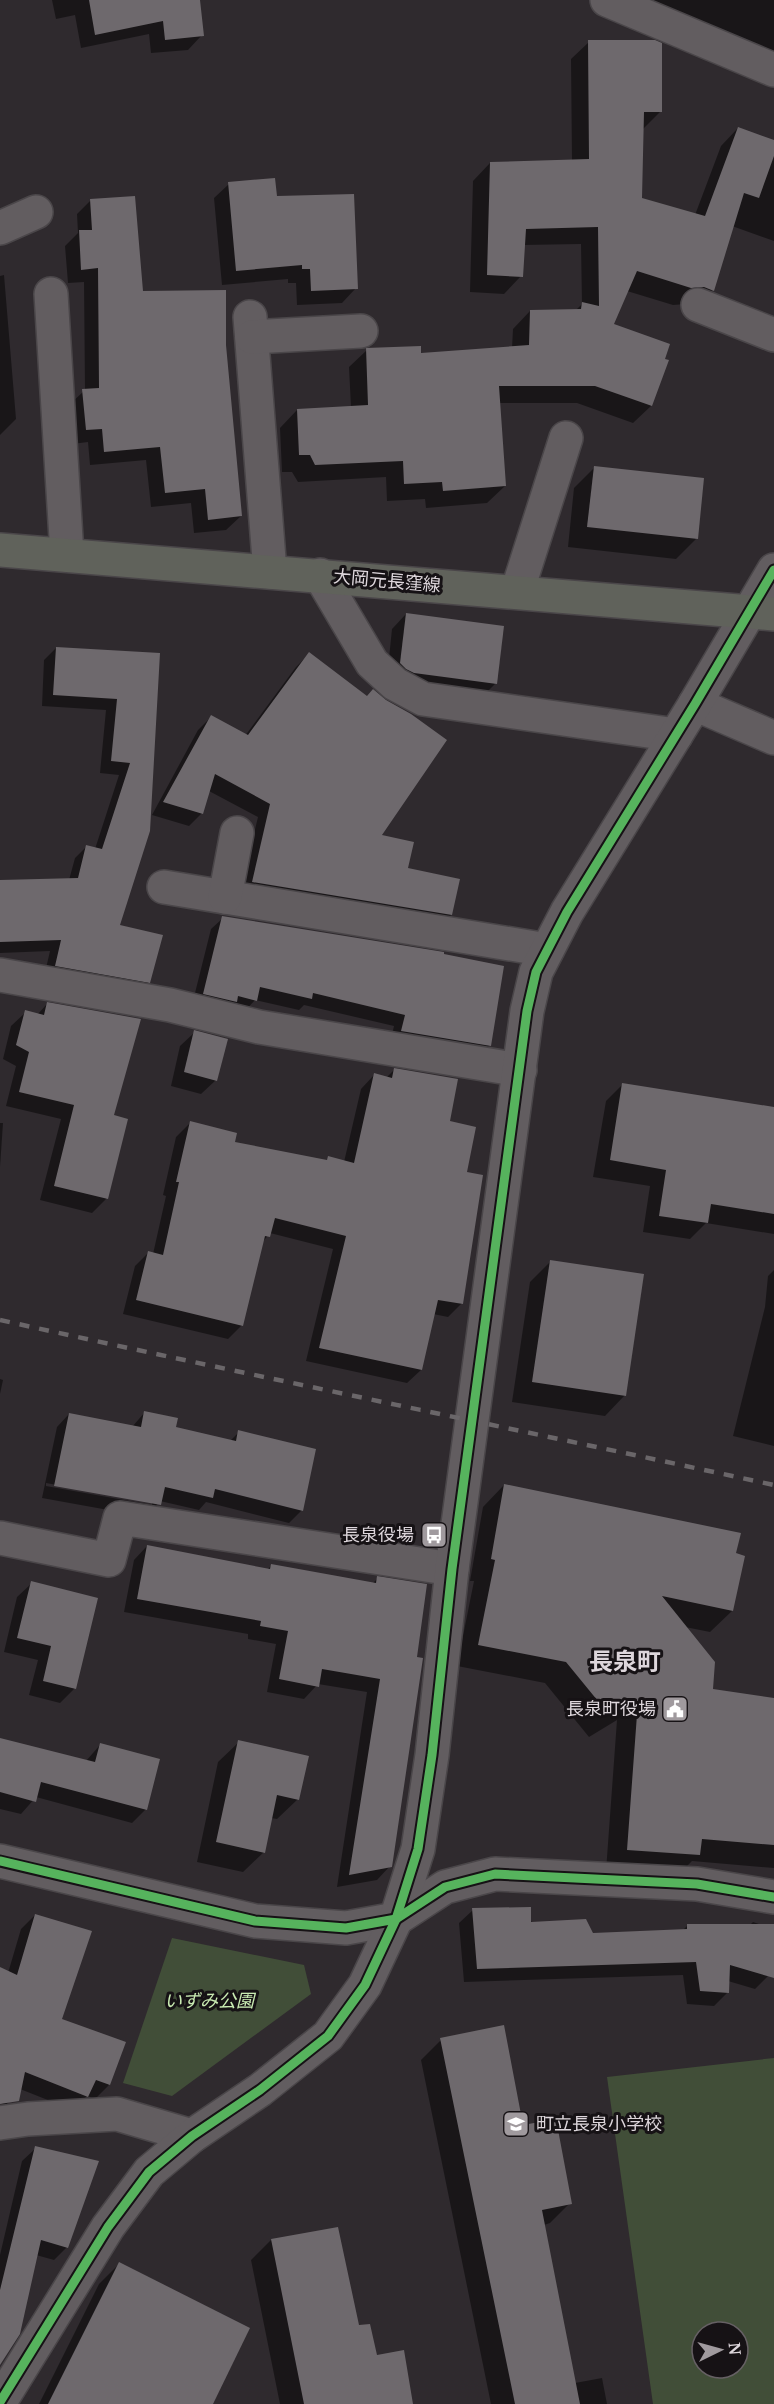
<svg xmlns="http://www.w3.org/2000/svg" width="774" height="2404" font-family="'Noto Serif','Noto Sans JP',serif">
	<rect width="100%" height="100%" fill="#2f2a2e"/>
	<g fill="#414e38" fill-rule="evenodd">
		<polygon points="172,1938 304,1965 311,1994 172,2096 123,2083"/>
		<path d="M 774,2058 L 774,2404 L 653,2404 L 607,2077 ZM 702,2332 L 738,2332 L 738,2368 L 702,2368 Z"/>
	</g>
	<g fill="#0007" fill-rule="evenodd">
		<polygon points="52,0 199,0 202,35 188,50 151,53 149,34 81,48 75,15 56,19"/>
		<polygon points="642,0 774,0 774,54"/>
		<polygon points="589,42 661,111 643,129 641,199 695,215 721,146 738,128 774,142 774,241 732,226 712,290 695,308 686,304 673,305 627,291 612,325 651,406 633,423 577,403 499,403 505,486 487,503 426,508 425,499 387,501 386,477 298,482 292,472 282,472 280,428 297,410 351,407 349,367 367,350 420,354 512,348 513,329 530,311 576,310 582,304 581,244 523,245 521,276 504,294 470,292 473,181 490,163 572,161 571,59"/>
		<polygon points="229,184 275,198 356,288 342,303 297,305 296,283 288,283 288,279 222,285 214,198"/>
		<polygon points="91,200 141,293 225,345 241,516 226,530 194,533 191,503 151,507 146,460 90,465 88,442 72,444 69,405 85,390 84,282 68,283 65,246 78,233 77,214"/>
		<polygon points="4,275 16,419 0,435 0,276"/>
		<polygon points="594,468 696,539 676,559 568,547 574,488"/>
		<polygon points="406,614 495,684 481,698 387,678 392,629"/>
		<polygon points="56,648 158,655 118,926 149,982 137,994 44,977 50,951 0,953 0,882 69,880 75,858 87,846 95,849 119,775 100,773 106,710 42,706 44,660"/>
		<polygon points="309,654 367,698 379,836 407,869 451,915 438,928 239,895 258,817 209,791 202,813 189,826 152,815 198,730 211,717 245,736 296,667"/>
		<polygon points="223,918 490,1045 478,1057 390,1043 394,1026 304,1005 299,1010 255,1000 244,1012 192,1005 211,929"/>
		<polygon points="47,1004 112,1116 106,1199 92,1213 40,1200 61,1119 6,1106 16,1066 3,1059 11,1026 26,1012 37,1015"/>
		<polygon points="195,1032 216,1080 201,1094 171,1086 180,1046"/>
		<polygon points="394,1070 448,1123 466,1173 462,1303 448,1317 433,1314 421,1370 407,1383 306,1361 333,1249 270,1233 261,1244 242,1325 228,1339 123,1314 135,1266 149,1252 153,1254 166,1196 163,1195 176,1137 190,1123 234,1143 326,1161 329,1158 344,1162 361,1089 374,1075 386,1078"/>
		<polygon points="623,1084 774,1108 774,1234 706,1223 690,1239 643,1232 650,1186 593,1177 606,1101"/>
		<polygon points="0,1123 3,1123 0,1167"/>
		<polygon points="550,1262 625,1395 605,1416 512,1402 530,1282"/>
		<polygon points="774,1270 774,1446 733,1436 765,1307 768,1276"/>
		<polygon points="0,1379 3,1380 0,1394"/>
		<path d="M 145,1412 L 174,1428 L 230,1441 L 239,1432 L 302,1510 L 289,1523 L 206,1502 L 199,1510 L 160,1501 L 147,1517 L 42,1498 L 57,1427 L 69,1414 L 132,1427 ZM 46,1483 L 152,1502 L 152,1505 L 46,1486 Z"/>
		<polygon points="504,1485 734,1554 732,1611 710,1632 685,1627 712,1690 774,1700 774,1868 692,1861 677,1876 606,1871 617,1720 589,1737 545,1683 457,1666 474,1581 470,1581 483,1507"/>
		<polygon points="147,1546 267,1570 271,1566 372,1584 378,1578 390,1866 377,1880 337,1887 367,1692 318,1684 304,1699 267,1692 276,1644 248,1639 248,1634 124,1612 134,1560"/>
		<polygon points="32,1583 96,1599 74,1689 60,1703 29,1695 38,1660 4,1652 17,1597"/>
		<polygon points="0,1739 86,1761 100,1745 146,1809 132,1823 36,1797 21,1814 0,1809"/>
		<polygon points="239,1742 298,1799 277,1819 271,1818 264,1852 243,1872 197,1862 218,1762"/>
		<polygon points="473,1910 592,1934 682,1931 688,1925 749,1926 753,1922 774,1929 774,1975 768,1976 755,1989 728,1981 727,1993 714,2006 687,2004 683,1975 464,1982 459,1923"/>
		<polygon points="35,1915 60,2020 109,2085 95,2099 87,2096 73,2110 20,2089 6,2105 0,2103 0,1968 8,1973 21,1929"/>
		<polygon points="441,2040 522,2127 570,2203 550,2223 544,2225 575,2383 602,2378 607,2404 491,2404 421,2060"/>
		<polygon points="36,2148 67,2247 54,2260 36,2255 0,2331 0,2255 22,2161"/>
		<polygon points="271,2240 357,2327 376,2356 412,2404 280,2404 251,2260"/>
		<polygon points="119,2264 211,2404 39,2404 99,2284"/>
	</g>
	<g fill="#6e696d">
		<polygon points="89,0 200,0 204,36 165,40 163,21 95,35"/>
		<polygon points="588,40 655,40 662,43 662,112 644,112 642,198 705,216 738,127 774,140 774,156 759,198 744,193 714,291 704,287 691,288 637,271 614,324 670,344 665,359 669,360 652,406 595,386 499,386 506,486 443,491 442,482 404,484 403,461 315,465 310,455 299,455 297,409 368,405 366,348 421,346 421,353 529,345 530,310 581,309 582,302 599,306 598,227 526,229 523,277 487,275 490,162 589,159"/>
		<polygon points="275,178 277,196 354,194 358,289 311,291 310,269 302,269 302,265 236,271 228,182"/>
		<polygon points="135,196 143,291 226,290 226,345 242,516 208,520 205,489 165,493 160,447 104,452 102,429 86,430 82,389 99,388 98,268 81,270 79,230 92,230 90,199"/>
		<polygon points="594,466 704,478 698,539 587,527"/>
		<polygon points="406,613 504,626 497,684 414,673 406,669 400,663"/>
		<polygon points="56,647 160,653 150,831 120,925 163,935 150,983 55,966 61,940 0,942 0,880 78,878 86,845 102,849 130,763 111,761 117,699 53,695"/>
		<polygon points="309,652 367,696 373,689 386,700 411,714 447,740 382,835 414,842 408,868 460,879 452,915 252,882 270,804 215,774 203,814 163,802 211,715 248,735"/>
		<polygon points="222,916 444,952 444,954 504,966 491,1046 401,1031 405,1015 313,993 312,999 260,987 257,1001 238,996 237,1002 203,994"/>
		<polygon points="47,1002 141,1019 114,1115 128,1119 108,1199 54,1186 74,1105 19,1092 29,1052 16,1045 25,1010 44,1015"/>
		<polygon points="194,1030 228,1039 217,1081 184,1072"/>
		<polygon points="394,1068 458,1079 450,1121 476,1127 467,1172 483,1175 463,1304 438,1300 422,1370 319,1348 346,1236 275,1218 270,1237 265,1236 243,1326 136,1300 148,1251 163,1255 179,1182 176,1182 190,1121 237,1133 235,1142 327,1160 328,1156 354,1163 374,1073 392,1078"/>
		<polygon points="622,1083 774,1107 774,1214 711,1204 708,1223 659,1216 666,1170 610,1160"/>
		<polygon points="550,1260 644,1274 626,1396 532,1382"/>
		<polygon points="144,1411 178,1418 176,1427 236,1441 238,1430 316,1449 303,1511 215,1489 213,1498 165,1487 161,1505 54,1486 69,1413 141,1427"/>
		<polygon points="504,1484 741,1533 736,1553 745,1556 733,1611 662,1596 715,1662 713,1689 774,1698 774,1845 702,1839 700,1855 627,1850 638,1701 611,1717 566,1662 478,1645 495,1560 491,1559"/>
		<polygon points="147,1545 270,1569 271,1564 376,1583 377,1576 427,1584 417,1657 423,1658 392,1867 349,1875 380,1679 322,1669 319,1687 279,1679 288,1631 260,1626 261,1621 137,1599"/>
		<polygon points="31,1581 98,1598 76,1689 43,1681 51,1646 17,1638"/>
		<polygon points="0,1738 95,1762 100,1743 160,1759 147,1810 41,1782 36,1802 0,1792"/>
		<polygon points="238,1740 309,1756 299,1800 277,1795 265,1853 216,1842"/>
		<polygon points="531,1907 531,1922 586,1919 593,1933 687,1929 687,1924 774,1924 774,1978 730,1965 729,1993 700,1991 696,1962 477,1969 472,1908"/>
		<polygon points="35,1914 92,1931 62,2019 126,2042 110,2085 96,2080 88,2097 25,2072 19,2101 0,2104 0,1967 17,1975"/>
		<polygon points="504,2025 523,2125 556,2119 572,2204 542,2210 580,2404 515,2404 440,2038"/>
		<polygon points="35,2146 99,2161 68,2248 41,2240 20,2334 0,2365 0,2290"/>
		<polygon points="338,2227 359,2325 370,2324 377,2355 404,2350 413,2404 304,2404 271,2239"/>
		<polygon points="119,2262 250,2328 213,2404 48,2404"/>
	</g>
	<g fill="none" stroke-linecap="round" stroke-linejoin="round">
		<defs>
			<g id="minor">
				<polyline points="607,0 774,70"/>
				<polyline points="0,228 36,212"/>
				<polyline points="51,294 67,555"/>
				<polyline points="698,305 774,335"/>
				<polyline points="250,317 270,572"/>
				<polyline points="252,337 361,331"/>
				<polyline points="320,575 372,663 395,684 423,699 676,735"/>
				<polyline points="517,592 566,438"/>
				<polyline points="695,704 774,738"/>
				<polyline points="164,887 547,950"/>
				<polyline points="225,897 237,833"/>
				<polyline points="0,975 170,1005 259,1027 520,1070"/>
				<polyline points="0,1538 109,1560 120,1518 452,1569"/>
				<polyline points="396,1919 445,1887 495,1874 697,1884 774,1897"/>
				<polyline points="0,2123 28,2119 117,2114 192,2136"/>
			</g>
			<g id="tertiary">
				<polyline points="0,1861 255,1921 346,1928 396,1919"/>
				<polyline points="0,2402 108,2227 149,2172 192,2136 260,2090 328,2036 365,1985 396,1919 418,1849 432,1755 452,1569 527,1011 536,972 567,912 695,704 774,570"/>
			</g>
			<polyline id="primary" points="0,550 774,614"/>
		</defs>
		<use href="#minor" stroke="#4a4649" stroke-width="36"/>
		<use href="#tertiary" stroke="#4a4649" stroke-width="36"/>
		<use href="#primary" stroke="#4a4649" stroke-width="36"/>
		<use href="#minor" stroke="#625d60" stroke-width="33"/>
		<use href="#tertiary" stroke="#625d60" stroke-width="33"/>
		<use href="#primary" stroke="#60625b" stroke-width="33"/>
		<path stroke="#6a6669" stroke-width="4.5" stroke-dasharray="10 10" stroke-linecap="butt" d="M 0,1320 C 258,1377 516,1429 774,1485"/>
		<defs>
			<g id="cycleway">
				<polyline points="0,1861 255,1921 346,1928 396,1919 445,1887 495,1874 697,1884 774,1897"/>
				<polyline points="0,2402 108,2227 149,2172 192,2136 260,2090 328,2036 365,1985 396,1919 418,1849 432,1755 452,1569 527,1011 536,972 567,912 695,704 774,570"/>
			</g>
		</defs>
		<use href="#cycleway" stroke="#161215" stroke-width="13"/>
		<use href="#cycleway" stroke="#56b35d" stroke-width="9"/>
	</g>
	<defs>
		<symbol id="bus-square" viewBox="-11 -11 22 22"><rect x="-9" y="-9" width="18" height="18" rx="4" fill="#a09a9e" stroke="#161215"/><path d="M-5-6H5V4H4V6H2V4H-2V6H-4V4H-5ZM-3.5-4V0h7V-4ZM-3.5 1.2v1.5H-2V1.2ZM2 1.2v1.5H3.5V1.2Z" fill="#fff"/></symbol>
		<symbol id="civic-square" viewBox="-11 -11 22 22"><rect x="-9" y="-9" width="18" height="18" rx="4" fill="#a09a9e" stroke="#161215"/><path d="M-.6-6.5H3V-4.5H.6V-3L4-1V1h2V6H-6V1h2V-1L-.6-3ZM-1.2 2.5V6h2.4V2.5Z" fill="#fff"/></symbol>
		<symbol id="school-square" viewBox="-11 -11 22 22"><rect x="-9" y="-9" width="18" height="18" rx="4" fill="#a09a9e" stroke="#161215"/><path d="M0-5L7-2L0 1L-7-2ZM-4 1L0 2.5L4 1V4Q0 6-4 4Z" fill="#fff"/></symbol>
	</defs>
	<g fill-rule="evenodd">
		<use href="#bus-square" x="419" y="1520" width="30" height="30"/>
		<use href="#civic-square" x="660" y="1694" width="30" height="30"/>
		<use href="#school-square" x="501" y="2109" width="30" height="30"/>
	</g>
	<g text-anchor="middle" stroke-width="6" stroke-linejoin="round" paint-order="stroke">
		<g font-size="18" fill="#ddd6db" stroke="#161215">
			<text transform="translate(387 581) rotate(5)" y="6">大岡元長窪線</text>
		</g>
		<g font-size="18" fill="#ddd6db" stroke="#161215" text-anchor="end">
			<text x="414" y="1541">長泉役場</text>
			<text x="656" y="1715">長泉町役場</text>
			<text x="536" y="2130" text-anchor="start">町立長泉小学校</text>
		</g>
		<g font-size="18" font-style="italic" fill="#caecb3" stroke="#161215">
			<text x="209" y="2007">いずみ公園</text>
		</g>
		<g font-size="24" font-weight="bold" fill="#ddd6db" stroke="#161215">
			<text x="625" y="1670">長泉町</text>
		</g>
	</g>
	<g transform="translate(720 2350) rotate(85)"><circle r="28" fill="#161215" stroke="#666064" stroke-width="1.5"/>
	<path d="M0-4.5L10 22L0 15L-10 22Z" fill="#a09a9e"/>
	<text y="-9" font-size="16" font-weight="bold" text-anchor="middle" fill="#ddd6db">N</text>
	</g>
</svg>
